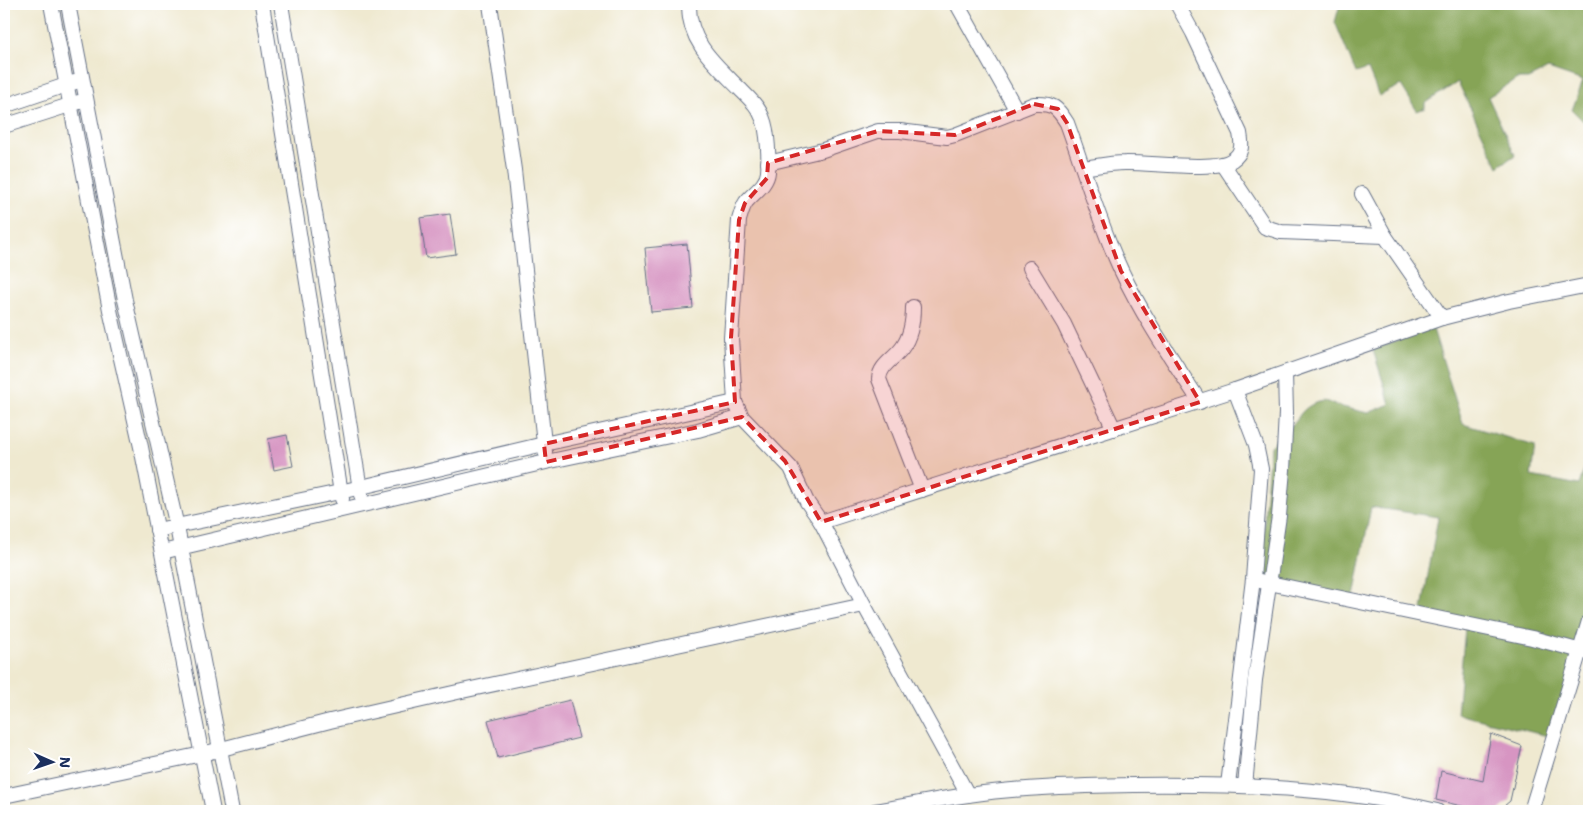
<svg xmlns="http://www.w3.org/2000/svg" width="1593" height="815" font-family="'Shantell Sans',sans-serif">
	<rect width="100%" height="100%" fill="#fff"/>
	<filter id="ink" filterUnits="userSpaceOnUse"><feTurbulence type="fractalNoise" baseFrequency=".02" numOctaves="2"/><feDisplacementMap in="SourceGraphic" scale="10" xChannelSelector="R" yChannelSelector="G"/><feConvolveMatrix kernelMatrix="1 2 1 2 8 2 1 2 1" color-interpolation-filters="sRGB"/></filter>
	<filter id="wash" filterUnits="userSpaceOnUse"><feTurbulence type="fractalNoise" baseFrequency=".0096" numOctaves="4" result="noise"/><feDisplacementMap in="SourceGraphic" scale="20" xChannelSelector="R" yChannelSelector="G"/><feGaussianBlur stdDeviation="1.12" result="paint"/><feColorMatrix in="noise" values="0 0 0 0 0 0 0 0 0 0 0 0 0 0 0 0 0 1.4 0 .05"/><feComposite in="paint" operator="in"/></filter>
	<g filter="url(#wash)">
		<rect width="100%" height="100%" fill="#efe9d0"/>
		<g fill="#86a457" stroke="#506a5a">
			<polygon points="1340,4 1589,4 1589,127 1572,110 1583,81 1548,69 1528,79 1517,79 1488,97 1515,155 1498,167 1458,82 1425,103 1425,108 1417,111 1401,85 1379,96 1368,69 1356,73 1335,22"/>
			<path d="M 1432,326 L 1463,424 L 1535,446 L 1531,476 L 1579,485 L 1589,454 L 1589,626 L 1552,737 L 1457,714 L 1465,628 L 1421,615 L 1438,517 L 1371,507 L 1353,602 L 1259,585 L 1270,446 L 1297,420 C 1302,407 1323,395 1334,405 L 1368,413 L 1390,404 L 1373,350 Z"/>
		</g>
		<g id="blocks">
			<g fill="#d795c2">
				<polygon points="450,214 456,254 426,258 420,218"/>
				<polygon points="687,244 693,308 651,312 645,248"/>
				<polygon points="287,435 293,466 274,470 268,439"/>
				<polygon points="570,700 579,738 498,758 488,720"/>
				<polygon points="1491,734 1522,746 1510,801 1498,811 1483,811 1436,800 1441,771 1483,781"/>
			</g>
		</g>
	</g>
	<g filter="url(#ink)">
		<use href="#blocks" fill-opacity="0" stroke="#657086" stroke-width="1"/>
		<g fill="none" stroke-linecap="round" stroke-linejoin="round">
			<defs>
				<g id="street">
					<polyline points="51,4 110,310 141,447 213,811"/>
					<polyline points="68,4 125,300 177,527 232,811"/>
					<polyline points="262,4 342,499"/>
					<polyline points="281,4 361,495"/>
					<polyline points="490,4 514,170 545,452"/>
					<path d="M 689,4 C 688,42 715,64 740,89 C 749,98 759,107 763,119 C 768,131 769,159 768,172 C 767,185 753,193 746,202 C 742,208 741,214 739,220 L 731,338 L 735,402 L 742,417 L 791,468 L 807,502 L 821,522"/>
					<polyline points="957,4 1017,111"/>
					<polyline points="4,106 75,82"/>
					<polyline points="4,126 79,102"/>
					<path d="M 768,163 L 823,150 L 878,131 L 900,131 L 947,137 L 955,135 L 1034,104 C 1053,103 1057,107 1067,123 C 1085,172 1099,223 1121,270 C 1143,317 1172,359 1200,402"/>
					<polyline points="1223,164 1265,227 1281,232 1385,236"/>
					<path d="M 1083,168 C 1097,166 1111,163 1125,163 C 1149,162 1215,172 1232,160 C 1243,153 1242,144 1240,133 L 1193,33 L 1177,4"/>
					<polyline points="1362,194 1385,236 1442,318"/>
					<polyline points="1030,268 1064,324 1114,429"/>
					<path d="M 913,307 C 913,321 911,336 902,348 C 894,359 880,365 879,379 L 922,490"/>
					<polyline points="157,530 340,492 544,444 735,402"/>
					<polyline points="162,552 546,462 698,430 742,417"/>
					<polyline points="1260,581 1532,638 1589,653"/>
					<polyline points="1228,785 1253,579 1261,469 1256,445 1235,390"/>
					<polyline points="1245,786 1255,680 1279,516 1283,470 1286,413 1285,373"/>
					<polyline points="968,795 864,605 821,522 1235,390 1442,318 1509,301 1589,285"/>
					<polyline points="4,796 202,754 330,721 462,691 864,605"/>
					<path d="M 875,811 C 906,806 937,799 968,795 C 1023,787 1080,786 1135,785 C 1235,784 1339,787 1437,811"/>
					<polyline points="1531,811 1589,621"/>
				</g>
			</defs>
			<use href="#street" stroke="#657086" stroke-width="16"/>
			<use href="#street" stroke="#fff" stroke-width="14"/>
		</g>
	</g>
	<path fill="#d62828" fill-opacity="0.2" stroke="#d62828" stroke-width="4" stroke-dasharray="10 6" stroke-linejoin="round" d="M 1034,104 L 1058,109 L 1067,123 L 1121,271 L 1200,402 L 821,522 L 785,461 L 742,417 L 546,462 L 544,444 L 735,402 L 731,338 L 739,220 L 745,203 L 767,178 L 768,163 L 878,131 L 955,135 Z"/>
	<rect width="1593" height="815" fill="none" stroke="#fff" stroke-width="20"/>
	<g transform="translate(52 762) rotate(92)" stroke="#ffffff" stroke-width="4" paint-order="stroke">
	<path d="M0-4L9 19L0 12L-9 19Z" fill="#1b2f5e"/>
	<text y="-8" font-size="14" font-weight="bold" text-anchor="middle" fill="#1b2f5e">N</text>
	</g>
</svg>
